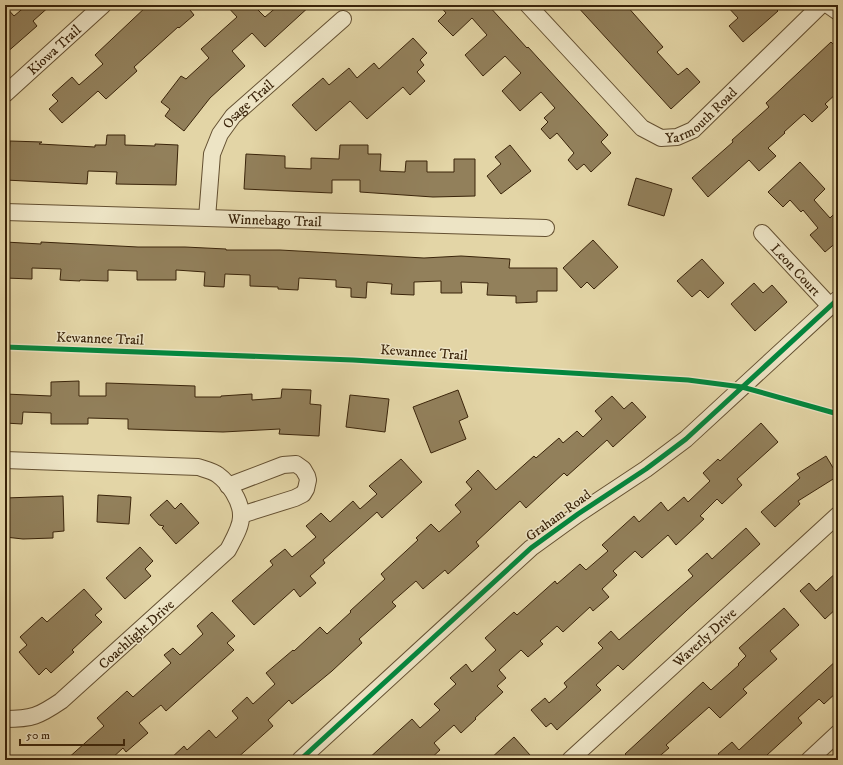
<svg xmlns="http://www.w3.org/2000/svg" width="843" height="765" font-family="'IM FELL DW Pica',serif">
	<rect width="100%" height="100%" fill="#e3d5a6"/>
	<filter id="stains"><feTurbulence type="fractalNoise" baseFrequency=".005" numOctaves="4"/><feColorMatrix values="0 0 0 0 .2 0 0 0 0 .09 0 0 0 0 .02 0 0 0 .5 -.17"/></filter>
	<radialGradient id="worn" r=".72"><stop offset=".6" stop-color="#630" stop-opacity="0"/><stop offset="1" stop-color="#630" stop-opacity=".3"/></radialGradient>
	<g fill="#92805b" stroke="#3a240a">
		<polygon points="27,5 51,5 33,21 37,26 5,54 5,6 14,16"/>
		<polygon points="148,5 186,5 194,15 179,28 178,27 134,67 137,71 106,99 98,91 62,123 49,109 58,101 52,95 72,77 79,85 103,64 95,55"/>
		<polygon points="226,5 253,5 265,17 279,5 311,5 265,47 252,33 232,51 245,66 210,98 184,131 165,116 170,109 161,102 181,76 186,79 209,58 201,49 237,17"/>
		<polygon points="439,5 488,5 527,48 528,47 608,135 601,142 611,153 591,172 584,164 577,170 568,160 574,153 557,133 550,139 541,129 548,122 544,118 555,108 541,92 520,111 502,91 521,73 505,56 483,76 465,55 487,35 472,18 453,36 438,21 446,13"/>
		<polygon points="576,5 626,5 663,47 657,52 678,75 687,68 700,82 671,109"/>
		<polygon points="726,5 772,5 778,11 743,42 729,26 738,18"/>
		<polygon points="413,38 427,53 420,60 424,65 417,72 425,81 410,95 403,87 367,119 350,101 316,131 292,105 323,78 329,85 349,68 357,78 374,63 379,69"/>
		<polygon points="831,42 838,49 838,92 825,104 828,107 812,122 804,114 784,132 785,133 768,148 776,156 759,171 749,160 708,197 692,178 733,142 732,140 769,107 766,103"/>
		<polygon points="107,135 125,135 125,145 155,146 155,144 178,145 176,185 116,184 117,172 88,171 87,184 5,180 5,161 9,161 10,141 42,142 39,144 95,147 95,145 106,145"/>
		<polygon points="340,145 368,145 368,154 381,154 380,171 405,172 406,161 427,161 427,172 454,172 454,159 475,159 475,196 433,197 360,192 360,180 332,180 332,193 244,189 246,154 285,156 285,168 311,169 311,158 339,159"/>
		<polygon points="510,145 531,171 501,194 487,176 501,164 495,157"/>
		<polygon points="800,162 825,189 814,200 830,218 838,210 838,241 825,252 810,235 818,228 803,210 801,212 790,200 783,207 768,192"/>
		<polygon points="636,178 672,189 664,216 628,205"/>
		<polygon points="593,240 618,267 594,289 587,282 581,288 563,268"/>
		<polygon points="5,242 41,244 41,242 138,247 185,247 226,249 226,250 280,250 424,258 461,256 510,259 509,268 557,268 557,291 537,291 537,302 516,303 516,296 487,295 488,283 461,282 462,293 441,293 441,281 414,282 414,295 391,294 392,284 367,282 366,298 351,297 351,288 336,287 336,280 299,278 298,290 278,289 278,287 250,286 250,275 225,274 224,287 204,286 205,272 176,270 176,280 137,280 137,271 108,270 108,281 80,280 80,281 60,280 61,269 32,268 32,279 5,278"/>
		<polygon points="702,259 724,283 708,298 700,290 692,297 677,281"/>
		<polygon points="754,283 763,293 772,285 787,302 755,331 731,304"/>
		<polygon points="79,381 79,396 106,396 106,383 195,386 195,397 221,397 221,396 252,394 252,400 281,398 282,389 311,390 310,404 321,405 319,436 279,434 280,429 223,432 128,429 128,419 88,418 88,424 51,424 51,413 23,412 22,424 5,423 5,394 51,396 51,382"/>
		<polygon points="458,390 468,417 459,421 466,439 431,453 413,407"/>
		<polygon points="350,395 389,399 385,432 346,427"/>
		<polygon points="612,396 624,409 632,402 646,417 613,447 607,440 567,476 564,473 526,508 520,501 476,542 479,546 448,574 445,570 423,589 416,581 392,602 396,606 359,639 362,643 332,671 292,704 289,700 268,720 273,726 235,760 169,760 184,746 187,750 209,730 216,738 238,718 232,711 247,697 253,704 275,684 266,673 293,650 294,651 320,627 327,634 351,612 350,611 385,579 381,574 418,540 416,538 431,524 439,532 461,512 455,505 472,489 466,482 478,470 496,490 534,456 536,458 559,438 563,443 577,431 583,437 602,419 595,411"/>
		<polygon points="761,423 778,442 737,479 742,485 722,504 717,499 700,516 704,519 676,545 668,535 642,558 635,551 613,571 617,575 602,589 609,597 593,611 590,607 563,632 557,626 540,641 543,644 528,657 521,650 499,670 506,678 497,686 503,692 475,718 476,719 461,733 454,725 434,743 440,750 429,760 367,760 412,719 420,728 440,710 434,704 456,684 450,678 466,664 472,672 496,650 485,638 514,612 517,615 555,581 557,584 580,564 586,570 608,551 602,545 634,516 639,522 661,502 668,511 684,497 688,502 710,481 703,473 718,459 720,461"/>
		<polygon points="826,456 838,476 798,501 800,504 775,527 761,512 800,478 797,474"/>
		<polygon points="401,459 422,482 382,518 377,512 323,560 325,563 310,576 316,583 300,597 294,589 254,625 232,601 273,565 270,561 285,549 292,557 316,537 306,526 321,513 330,522 353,501 360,509 377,494 369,486"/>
		<polygon points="98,495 131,497 129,524 97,522"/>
		<polygon points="63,496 64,531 53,532 53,538 23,539 5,537 5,498"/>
		<polygon points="167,500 175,509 181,503 199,523 176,544 162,528 164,526 159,525 150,515"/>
		<polygon points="746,528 760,544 687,610 623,670 618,665 596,685 601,690 557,730 551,723 546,727 531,710 545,698 549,703 567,687 564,683 603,648 598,643 611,631 619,640 693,576 688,570 707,553 712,559"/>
		<polygon points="140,547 153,561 145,569 151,576 125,599 106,578"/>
		<polygon points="838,571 838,598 833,602 838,607 825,619 800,591 809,583 816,591"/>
		<polygon points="84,589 102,609 95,615 102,622 72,650 74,652 51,673 46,668 39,675 19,652 27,645 20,637 42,617 47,622"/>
		<polygon points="784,608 799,625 770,651 777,659 743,689 747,693 720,718 709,707 666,745 669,748 655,760 631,760 625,754 703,682 711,690 739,665 738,664 746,656 739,648"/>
		<polygon points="212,612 235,636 227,643 234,650 166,711 161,705 139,723 148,733 126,752 123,748 110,760 66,760 104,726 97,718 127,691 133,697 171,663 164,655 173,648 180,655 203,634 197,626"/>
		<polygon points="838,659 838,691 824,704 819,699 798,718 802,723 767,755 771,760 723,760 718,754 732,742 739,750"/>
		<polygon points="514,737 530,755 525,760 489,760"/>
	</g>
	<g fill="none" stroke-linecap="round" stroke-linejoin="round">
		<defs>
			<g id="minor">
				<path id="s1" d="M 528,5 L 642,128 L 661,138 L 677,137 L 693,130 L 821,5"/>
				<polyline points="828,5 838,12"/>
				<path id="s2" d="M 5,94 L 103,5"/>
				<path id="s3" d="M 5,212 L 546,228"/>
				<path id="s4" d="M 207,218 L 212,154 L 220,134 L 233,116 L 343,19"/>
				<path id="s5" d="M 762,233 L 830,306"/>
				<path d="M 5,460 L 198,467 C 204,469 213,471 218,475 C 229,483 241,501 241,515 C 242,526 233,540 228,550 L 61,701 C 39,716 32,719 5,719"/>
				<polyline points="228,486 283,465 296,464 303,469 307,476 308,480 306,489 303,494 295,498 241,515"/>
				<polyline points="300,760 531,548 578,514 646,469 686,439 838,299"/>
				<path id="s6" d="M 570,760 L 838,515"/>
				<polyline points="809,760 838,733"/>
			</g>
		</defs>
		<use href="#minor" stroke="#645031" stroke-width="18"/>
		<use href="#minor" stroke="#ede4c5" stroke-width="16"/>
		<defs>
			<g id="cycleway">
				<polyline points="5,347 353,360 688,380 742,387 838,414"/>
				<polyline points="300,760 531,548 578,514 646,469 686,439 838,299"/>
			</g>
		</defs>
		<use href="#cycleway" stroke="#ede4c5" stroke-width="8"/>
		<use href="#cycleway" stroke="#00873e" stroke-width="5"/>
	</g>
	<g text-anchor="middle" stroke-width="3" stroke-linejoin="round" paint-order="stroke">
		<g font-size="14" fill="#3a240a" stroke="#ede4c5">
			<text dy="5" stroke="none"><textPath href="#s2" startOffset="66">Kiowa Trail</textPath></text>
			<text dy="5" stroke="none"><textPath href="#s4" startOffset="127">Osage Trail</textPath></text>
			<text dy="5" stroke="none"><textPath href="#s1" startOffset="237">Yarmouth Road</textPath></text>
			<text dy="5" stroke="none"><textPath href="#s3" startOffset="270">Winnebago Trail</textPath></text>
			<text dy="5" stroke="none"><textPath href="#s5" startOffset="50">Leon Court</textPath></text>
			<text transform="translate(100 338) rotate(2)" y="5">Kewannee Trail</text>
			<text transform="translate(424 352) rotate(4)" y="5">Kewannee Trail</text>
			<text transform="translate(558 515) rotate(-36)" y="5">Graham Road</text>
			<text transform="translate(136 634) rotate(-42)" y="5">Coachlight Drive</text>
			<text dy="5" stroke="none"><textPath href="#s6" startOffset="182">Waverly Drive</textPath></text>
		</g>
	</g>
	<rect width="843" height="765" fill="none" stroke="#e3d5a6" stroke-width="20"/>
	<rect x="6" y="6" width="831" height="753" fill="none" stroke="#3a240a" stroke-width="2"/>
	<rect x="10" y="10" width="823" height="745" fill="none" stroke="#3a240a"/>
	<path d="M20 739v6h104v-6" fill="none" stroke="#3a240a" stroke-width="2"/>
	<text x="26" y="739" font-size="12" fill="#3a240a" stroke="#ede4c5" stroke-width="3" paint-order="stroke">50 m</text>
	<rect width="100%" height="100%" filter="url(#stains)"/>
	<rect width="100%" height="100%" fill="url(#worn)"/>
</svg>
